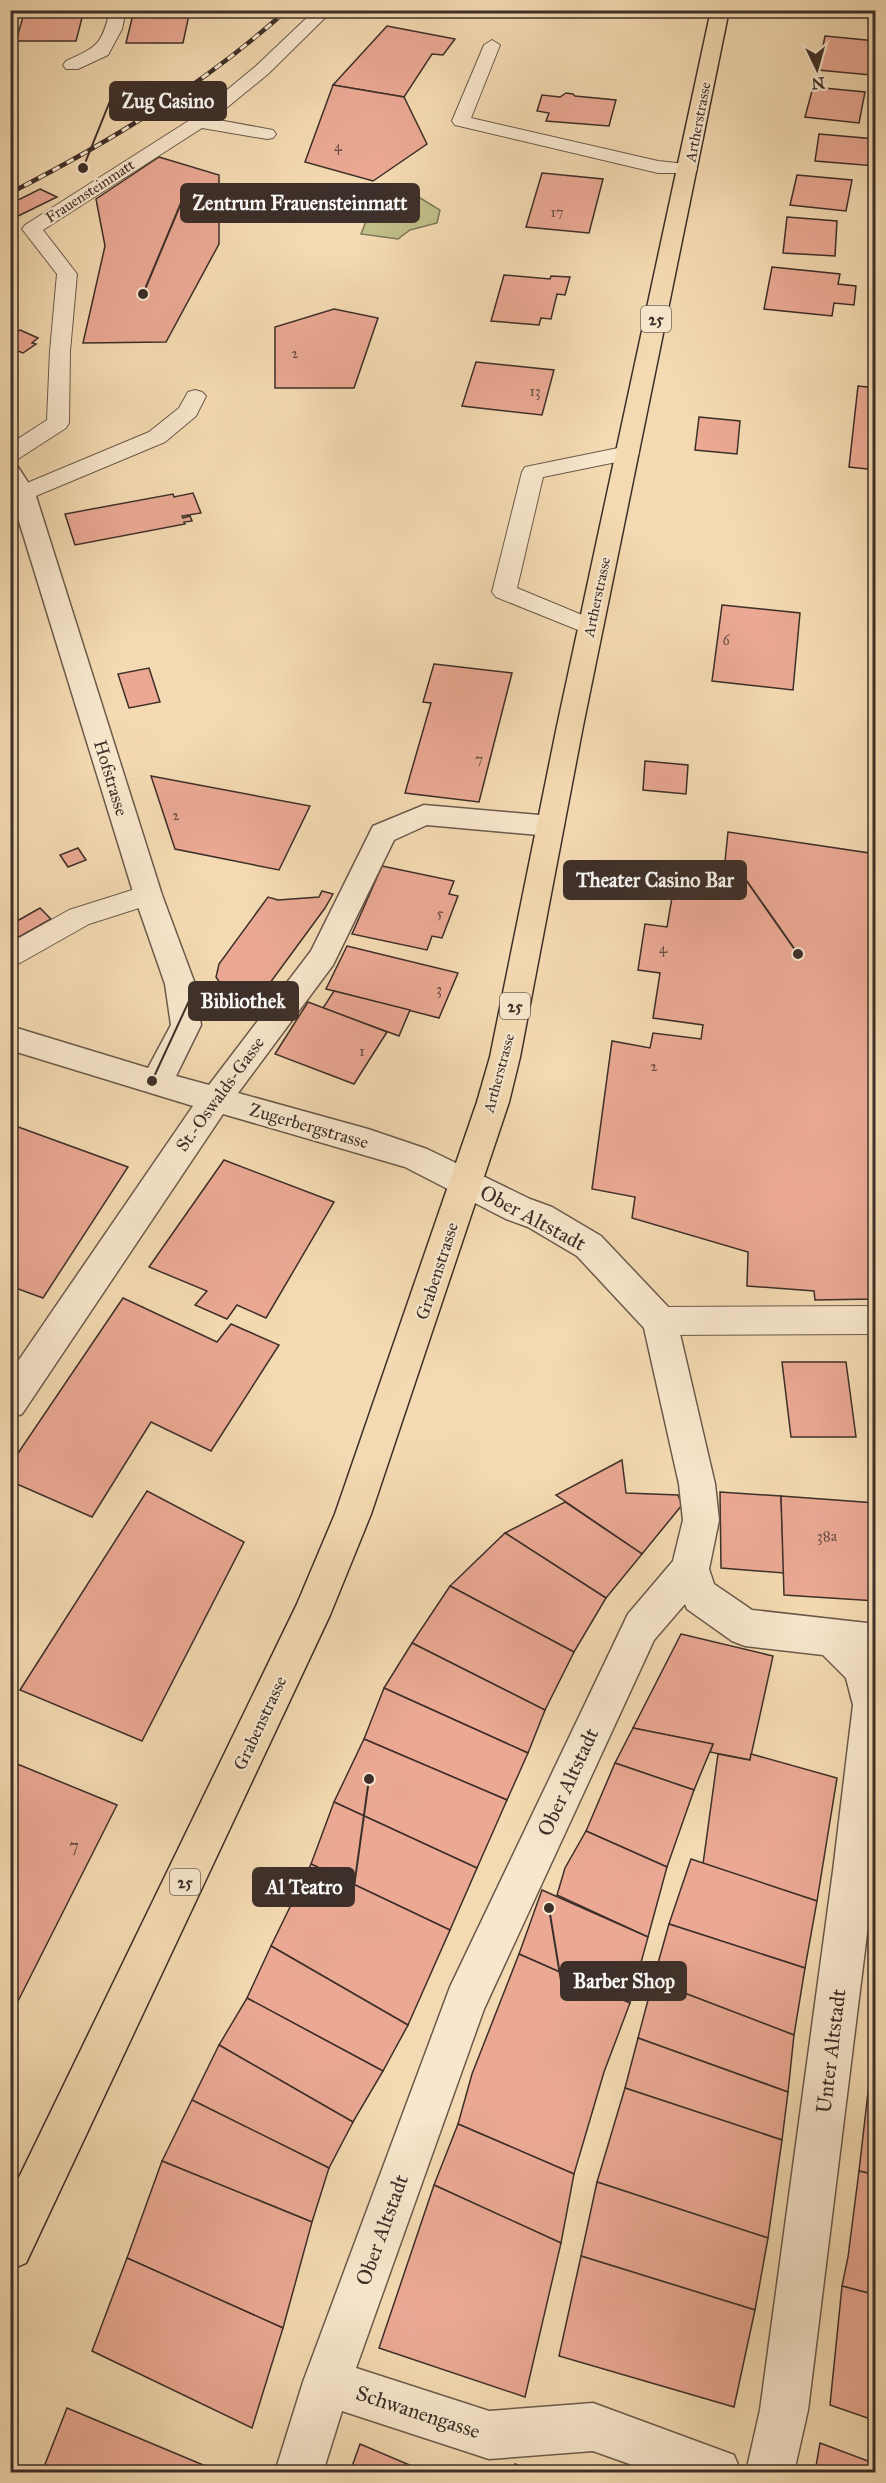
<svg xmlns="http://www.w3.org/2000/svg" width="886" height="2483" font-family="'IM FELL Great Primer',serif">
	<rect width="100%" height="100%" fill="#f4dab2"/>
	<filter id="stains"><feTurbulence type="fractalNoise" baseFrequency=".00333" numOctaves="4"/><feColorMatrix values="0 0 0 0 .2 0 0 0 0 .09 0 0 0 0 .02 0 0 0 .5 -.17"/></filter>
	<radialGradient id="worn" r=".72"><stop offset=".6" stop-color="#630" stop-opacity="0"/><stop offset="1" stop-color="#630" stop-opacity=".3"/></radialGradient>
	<polygon fill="#c0be89" stroke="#7e7659" stroke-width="1.5" points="417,196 440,210 437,223 410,230 398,239 361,234 369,214"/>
	<g fill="#eba994" stroke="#3d2f29" stroke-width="1.5">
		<polygon points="25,10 84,10 76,41 16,41"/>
		<polygon points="134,10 190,10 183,43 126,43"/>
		<polygon points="801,10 876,10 876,18 800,12"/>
		<polygon points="387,26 455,39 443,55 432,54 404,97 333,85"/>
		<polygon points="825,36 876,41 871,75 818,70"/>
		<polygon points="333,85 404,97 427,144 373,181 305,162"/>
		<polygon points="813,87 865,92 859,123 805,117"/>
		<polygon points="566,93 573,94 575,96 616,100 609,126 546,121 549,113 537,111 542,95 560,97"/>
		<polygon points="819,134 876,139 876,166 815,161"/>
		<polygon points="159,157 219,175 219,244 166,342 83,343 105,246 96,199"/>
		<polygon points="542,173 603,179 589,233 526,227"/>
		<polygon points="797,175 852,180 846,211 790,205"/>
		<polygon points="40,189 57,197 10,220 10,204"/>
		<polygon points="787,217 837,221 835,256 783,253"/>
		<polygon points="772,267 840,274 838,284 856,286 854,305 834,303 832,316 764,309"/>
		<polygon points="504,275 550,279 551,276 570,277 565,295 557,294 551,319 541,318 539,325 491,321"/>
		<polygon points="334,309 378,318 354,388 275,388 275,327"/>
		<polygon points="20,330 38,338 32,343 36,344 23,353 18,351 10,356 10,336"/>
		<polygon points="476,362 554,370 542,415 462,406"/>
		<polygon points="858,386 876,388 876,470 849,467"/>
		<polygon points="699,417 740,421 737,454 695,450"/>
		<polygon points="193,493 201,513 182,516 183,518 190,516 192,521 184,522 185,524 75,545 65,514 173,494 174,497"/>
		<polygon points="722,605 800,613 793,690 712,681"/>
		<polygon points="434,664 512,673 479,802 405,793 431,703 423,702"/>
		<polygon points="149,668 160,702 129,708 118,674"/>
		<polygon points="645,761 688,765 686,794 643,790"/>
		<polygon points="151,776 310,806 279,870 175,849"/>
		<polygon points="728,832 876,854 876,1299 815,1300 814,1291 747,1286 748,1252 632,1218 635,1197 592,1189 612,1041 650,1048 653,1033 701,1039 703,1025 653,1018 660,973 638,970 645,924 667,927 676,874 723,881"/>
		<polygon points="78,848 86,860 68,867 60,855"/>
		<polygon points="382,866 454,881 449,894 458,896 442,938 432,936 427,950 352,934"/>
		<polygon points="322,891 333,894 325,908 256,1002 224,989 216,977 219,964 268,897 278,900 319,897"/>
		<polygon points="40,908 51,919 10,942 10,925"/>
		<polygon points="347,946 458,973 439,1018 326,989"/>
		<polygon points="334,991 410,1010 399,1036 323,1008"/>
		<polygon points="308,1002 387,1032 354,1084 275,1054"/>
		<polygon points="10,1124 128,1167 43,1298 10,1286"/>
		<polygon points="224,1160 334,1202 266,1318 237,1305 227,1319 195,1305 207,1291 149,1267"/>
		<polygon points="123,1298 217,1342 231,1324 279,1345 211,1451 151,1422 92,1517 10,1481 10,1465"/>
		<polygon points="782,1362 846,1362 856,1437 791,1437"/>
		<polygon points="622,1460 626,1493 678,1495 682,1505 642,1554 556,1495"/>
		<polygon points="147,1491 244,1542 142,1741 20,1690"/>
		<polygon points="720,1492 781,1496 784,1573 721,1568"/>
		<polygon points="781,1496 876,1503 876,1601 784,1595"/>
		<polygon points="565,1502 642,1554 606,1598 505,1533"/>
		<polygon points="505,1533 606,1598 574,1652 450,1586"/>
		<polygon points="450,1586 574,1652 545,1710 412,1643"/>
		<polygon points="681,1634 773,1656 750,1760 710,1752 713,1744 633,1728"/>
		<polygon points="412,1643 545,1710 528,1753 384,1688"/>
		<polygon points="384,1688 528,1753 507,1800 364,1739"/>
		<polygon points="633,1728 713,1744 694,1790 615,1763"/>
		<polygon points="364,1739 507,1800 477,1868 334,1802"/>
		<polygon points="718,1754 750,1760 751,1754 837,1778 817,1901 703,1864"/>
		<polygon points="10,1761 117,1805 10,2017"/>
		<polygon points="615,1763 694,1790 667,1867 586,1831"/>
		<polygon points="334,1802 477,1868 450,1930 311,1864"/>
		<polygon points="586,1831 667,1867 648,1937 557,1895 565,1868"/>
		<polygon points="691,1859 817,1901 805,1968 669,1924"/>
		<polygon points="311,1864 450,1930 408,2025 271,1946"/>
		<polygon points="542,1890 648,1937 630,2003 519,1954"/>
		<polygon points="669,1924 805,1968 794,2035 653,1981"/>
		<polygon points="271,1946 408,2025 383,2071 247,1998"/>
		<polygon points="519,1954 630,2003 604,2072 574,2174 458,2124 472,2074"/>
		<polygon points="653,1981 794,2035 788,2092 638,2038"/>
		<polygon points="247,1998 383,2071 353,2122 219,2045"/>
		<polygon points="876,2026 876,2077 870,2075"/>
		<polygon points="638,2038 788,2092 782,2140 625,2088"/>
		<polygon points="219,2045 353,2122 329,2168 192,2100"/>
		<polygon points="870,2075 876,2077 876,2175 859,2171"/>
		<polygon points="625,2088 782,2140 768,2238 597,2182"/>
		<polygon points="192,2100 329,2168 312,2222 162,2161"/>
		<polygon points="458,2124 574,2174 561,2243 434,2185"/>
		<polygon points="162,2161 312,2222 283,2328 127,2258"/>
		<polygon points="859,2171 876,2175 876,2295 842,2286 848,2257"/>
		<polygon points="597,2182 768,2238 755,2310 581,2256"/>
		<polygon points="434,2185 561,2243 525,2397 379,2348"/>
		<polygon points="581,2256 755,2310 734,2407 559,2356"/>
		<polygon points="127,2258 283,2328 252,2428 92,2351"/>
		<polygon points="842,2286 876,2295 876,2421 830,2405"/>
		<polygon points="67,2408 220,2472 42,2472"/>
		<polygon points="820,2443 876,2464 876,2472 815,2472"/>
		<polygon points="360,2444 426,2472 350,2472"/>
		<polygon points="515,2464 537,2472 513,2472"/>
	</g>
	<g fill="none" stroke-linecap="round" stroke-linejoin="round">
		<defs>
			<g id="lane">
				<path d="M 110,10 L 126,10 L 122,29 L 108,55 L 78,69 L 66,69 L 63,65 L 66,61 C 97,47 102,45 110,10 Z"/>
				<polygon points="315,10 333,10 268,74 213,119 273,130 276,134 273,138 267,139 202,128 43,230 77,274 70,351 69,423 66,428 18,459 10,460 10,444 47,420 50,351 57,274 22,229 25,225 193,118 256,66"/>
				<polygon points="492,40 500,45 471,118 658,161 695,165 697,169 695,173 658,173 455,125 452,121 484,45"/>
				<polygon points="195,390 202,392 206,396 196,416 165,442 31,498 23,500 15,498 12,493 15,488 149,432 179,408 188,392"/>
				<polygon points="628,446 636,448 639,453 636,458 543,477 517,588 599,622 603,627 599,632 591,635 583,632 496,597 492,592 522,472 525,467"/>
				<polygon points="148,885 158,888 162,895 158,902 89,924 20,963 10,966 10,943 69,910"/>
				<polygon points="876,1306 876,1334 660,1335 649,1331 644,1321 649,1311 660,1307"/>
			</g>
			<polygon id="street" points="10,465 18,467 35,493 162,895 195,984 201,1025 176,1076 209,1085 311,951 373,826 424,805 550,816 560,819 564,826 560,833 550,836 427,825 394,840 333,965 238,1093 368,1129 427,1149 530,1199 552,1207 601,1236 672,1311 677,1321 715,1484 719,1520 709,1569 714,1584 752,1610 876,1624 876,1861 808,2410 794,2472 746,2472 760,2410 833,1871 853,1705 846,1678 823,1655 745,1646 732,1641 687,1609 685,1604 654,1640 484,2009 356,2368 489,2411 593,2403 734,2455 741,2472 652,2472 593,2451 489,2459 342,2411 323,2472 275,2472 303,2382 450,1987 628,1614 673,1561 683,1520 679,1484 644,1328 577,1256 528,1227 506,1219 405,1167 223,1114 22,1414 10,1418 10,1373 193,1106 10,1050 10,1026 148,1068 171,1025 165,984 134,895 10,492"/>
			<polygon id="primary" points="711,10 729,10 583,726 520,1057 509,1102 371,1514 330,1615 26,2263 10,2270 10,2196 297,1604 335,1514 477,1102 490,1057 557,726"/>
		</defs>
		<use href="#lane" stroke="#6b5a4b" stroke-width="2"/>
		<use href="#street" stroke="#6b5a4b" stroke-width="3"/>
		<use href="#primary" stroke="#3d2f29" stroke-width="3"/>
		<use href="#lane" fill="#f8e7cd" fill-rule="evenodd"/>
		<use href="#street" fill="#f8e7cd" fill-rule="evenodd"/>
		<use href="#primary" fill="#f4dab2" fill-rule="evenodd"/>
		<defs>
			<path id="rail" d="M 10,193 C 110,142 203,85 287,10"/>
		</defs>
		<use href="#rail" stroke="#3d2f29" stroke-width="4.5"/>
		<use href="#rail" stroke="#f8e7cd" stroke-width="3" stroke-dasharray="8" stroke-linecap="butt"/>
	</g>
	<g text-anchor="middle" stroke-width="4.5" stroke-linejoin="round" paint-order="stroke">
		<g font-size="14" fill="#684e44">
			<text x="338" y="151">4</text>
			<text x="557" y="217">17</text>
			<text x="295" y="358">2</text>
			<text x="535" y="396">13</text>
			<text x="726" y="645">6</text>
		</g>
		<g font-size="15" fill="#3d2f29" stroke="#f8e7cd">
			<text transform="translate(698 122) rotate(-79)" y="5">Artherstrasse</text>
			<text transform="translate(90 191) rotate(-33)" y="5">Frauensteinmatt</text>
			<text transform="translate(597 597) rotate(-78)" y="5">Artherstrasse</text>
			<text transform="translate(499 1073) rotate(-75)" y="5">Artherstrasse</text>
		</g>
		<g font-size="15" fill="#684e44">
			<text x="479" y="764">7</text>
			<text x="176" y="820">2</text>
			<text x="440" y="918">5</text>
			<text x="663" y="953">4</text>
			<text x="439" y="994">3</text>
			<text x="362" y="1056">1</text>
			<text x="654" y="1071">2</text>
			<text x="827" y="1541">38a</text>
		</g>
		<g fill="#f8e7cd" stroke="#75665a" stroke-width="1.5">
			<rect x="641" y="306" width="30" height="26" rx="4.5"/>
			<rect x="500" y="993" width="30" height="26" rx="4.5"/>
			<rect x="170" y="1869" width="30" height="26" rx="4.5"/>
		</g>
		<g font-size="16" font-weight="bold" fill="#3d2f29">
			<text x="656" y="325">25</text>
			<text x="515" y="1012">25</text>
			<text x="185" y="1888">25</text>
		</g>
		<g font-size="18" fill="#3d2f29" stroke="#f8e7cd">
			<text transform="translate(111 778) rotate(73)" y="6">Hofstrasse</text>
			<text transform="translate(220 1094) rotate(-54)" y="6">St.-Oswalds-Gasse</text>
			<text transform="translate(309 1126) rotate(16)" y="6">Zugerbergstrasse</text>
			<text transform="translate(437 1271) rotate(-72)" y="6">Grabenstrasse</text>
			<text transform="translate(260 1723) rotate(-65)" y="6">Grabenstrasse</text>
		</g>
		<g font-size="18" fill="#684e44">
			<text x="74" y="1852">7</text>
		</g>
		<g font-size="21" fill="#3d2f29" stroke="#f8e7cd">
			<text transform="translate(533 1218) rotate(28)" y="7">Ober Altstadt</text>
			<text transform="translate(568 1782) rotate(-65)" y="7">Ober Altstadt</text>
			<text transform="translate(831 2051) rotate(-83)" y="7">Unter Altstadt</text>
			<text transform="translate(382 2230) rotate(-70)" y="7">Ober Altstadt</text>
			<text transform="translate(418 2412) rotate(18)" y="7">Schwanengasse</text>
		</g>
	</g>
	<path fill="none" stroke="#3d2f29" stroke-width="2" d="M83 168L110 101M143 294L181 203M798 954L746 880M152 1081L189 1001M369 1779L354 1887M549 1908L561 1981"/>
	<g fill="#3d2f29" stroke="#f8e7cd" stroke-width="2">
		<circle cx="83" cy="168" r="6"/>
		<circle cx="143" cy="294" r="6"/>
		<circle cx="798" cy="954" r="6"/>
		<circle cx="152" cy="1081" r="6"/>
		<circle cx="369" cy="1779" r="6"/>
		<circle cx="549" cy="1908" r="6"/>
	</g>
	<g fill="#3d2f29" stroke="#3d2f29" stroke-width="2">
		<rect x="110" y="82" width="116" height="38" rx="6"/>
		<rect x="181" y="184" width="238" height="38" rx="6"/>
		<rect x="564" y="861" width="182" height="38" rx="6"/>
		<rect x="189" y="982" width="109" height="38" rx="6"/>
		<rect x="253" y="1868" width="101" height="38" rx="6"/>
		<rect x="561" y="1962" width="125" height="38" rx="6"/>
	</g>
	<g font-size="20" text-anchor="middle" font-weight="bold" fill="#fff">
		<text x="168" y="108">Zug Casino</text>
		<text x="300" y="210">Zentrum Frauensteinmatt</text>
		<text x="655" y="887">Theater Casino Bar</text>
		<text x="243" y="1008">Bibliothek</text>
		<text x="304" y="1894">Al Teatro</text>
		<text x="624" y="1988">Barber Shop</text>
	</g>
	<rect width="886" height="2483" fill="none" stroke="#f4dab2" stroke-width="36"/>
	<rect x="12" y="12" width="862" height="2459" fill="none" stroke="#3d2f29" stroke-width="3"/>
	<rect x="18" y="18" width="850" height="2447" fill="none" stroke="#3d2f29" stroke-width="1.5"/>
	<g transform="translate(817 69) rotate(175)" stroke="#f8e7cd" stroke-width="4.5" paint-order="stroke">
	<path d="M0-4.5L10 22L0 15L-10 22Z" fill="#3d2f29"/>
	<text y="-9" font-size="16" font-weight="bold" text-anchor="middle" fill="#3d2f29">N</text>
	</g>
	<rect width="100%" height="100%" filter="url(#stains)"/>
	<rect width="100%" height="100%" fill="url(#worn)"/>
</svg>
